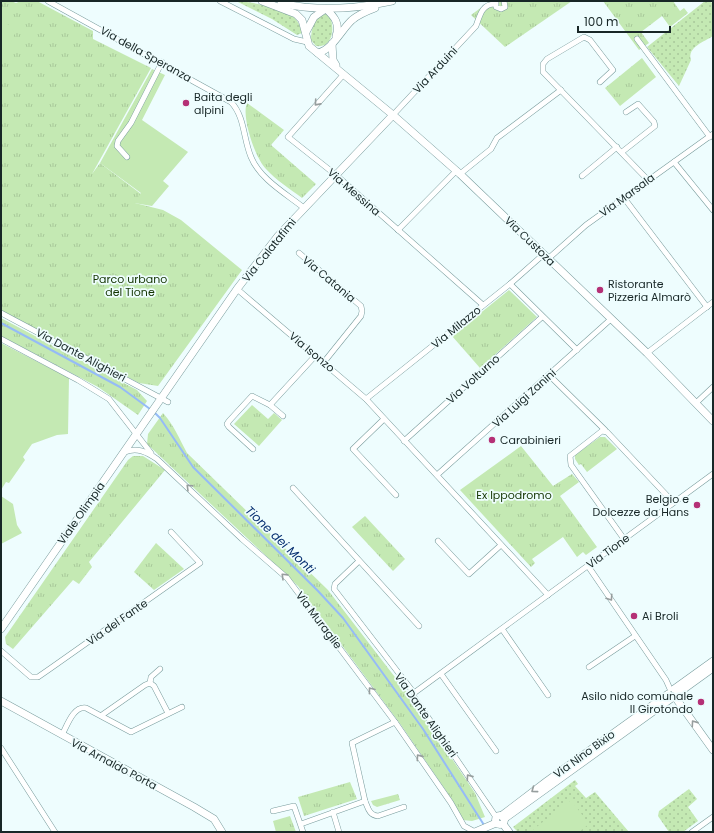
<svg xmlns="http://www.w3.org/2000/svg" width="714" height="833" font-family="Poppins,sans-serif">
	<defs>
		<pattern id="grass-dots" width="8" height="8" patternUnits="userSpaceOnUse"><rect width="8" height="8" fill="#c4e9b3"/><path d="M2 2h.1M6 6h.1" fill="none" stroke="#a8c89a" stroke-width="1.8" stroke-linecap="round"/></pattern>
		<pattern id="park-tufts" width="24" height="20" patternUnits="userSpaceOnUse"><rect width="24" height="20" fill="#c4e9b3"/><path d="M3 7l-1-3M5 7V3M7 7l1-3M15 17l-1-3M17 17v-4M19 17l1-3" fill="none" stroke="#a8c89a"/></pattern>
	</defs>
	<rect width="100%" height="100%" fill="#eefdfe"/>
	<g fill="url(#grass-dots)">
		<path d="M 236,1 C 249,1 279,8 291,15 C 297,19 301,26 302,33 L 297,35 L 272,19 Z"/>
		<path d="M 705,1 L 710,1 L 713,4 L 713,36 C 704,42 687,47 691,60 L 679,86 L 647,47 Z"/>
		<path d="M 325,14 L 329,15 C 335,26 334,48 316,46 L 311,40 C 311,29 314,17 325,14 Z"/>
		<polygon points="575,780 578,784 575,786 586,798 595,792 629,832 518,832 513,827"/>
		<polygon points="689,789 697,799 688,807 698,821 683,832 669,832 658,816 659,811"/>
	</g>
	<g fill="url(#park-tufts)">
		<polygon points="1,1 11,1 16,3 21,1 37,1 93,31 93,39 151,68 92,174 100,163 141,194 135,203 163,210 181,220 242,270 158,386 139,383 1,311"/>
		<polygon points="490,1 572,1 505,47 471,15"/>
		<polygon points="603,1 673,1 680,11 684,8 688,13 670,27 662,16 641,32 649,43 639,50"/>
		<polygon points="642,58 656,77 620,106 605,88"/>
		<path d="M 247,103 L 284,130 L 271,145 L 316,184 L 302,198 C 290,189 276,180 266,169 C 255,158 241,116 247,103 Z"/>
		<polygon points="509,290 537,317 480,368 452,336"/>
		<polygon points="1,318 137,390 147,401 138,415 98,387 1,336"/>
		<polygon points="252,405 268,419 274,413 282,420 259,446 234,424"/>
		<path d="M 163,413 C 175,427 179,438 187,453 L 328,590 L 411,698 L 475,793 L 485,817 L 472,821 L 463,820 L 451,798 L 401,725 L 298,586 L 147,444 L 148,434 Z"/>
		<polygon points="600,437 605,437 617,449 587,472 581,464 579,465 575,459 575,455"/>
		<polygon points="521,446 553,486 572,474 579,482 560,496 597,547 586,555 583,552 577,557 563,537 532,559 535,563 531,567 460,490"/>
		<polygon points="133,456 143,456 165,470 89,562 92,567 79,584 73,580 13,649 6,644 5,637 128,460"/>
		<polygon points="365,516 405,559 393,571 352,527"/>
		<polygon points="156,543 184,569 154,590 134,572"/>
		<polygon points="350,782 357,799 304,816 298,797"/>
		<polygon points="398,794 400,800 377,807 373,805 371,801"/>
		<polygon points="290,816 296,832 276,832 273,821"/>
	</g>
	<g fill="#c4e9b3">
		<polygon points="1,16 15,33 1,62"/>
		<polygon points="152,69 165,75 142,120 188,152 163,181 169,186 152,206 134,203 141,193 100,163"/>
		<polygon points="1,343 69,378 68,434 57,435 32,444 23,457 25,460 9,483 6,482 1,490"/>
		<polygon points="1,496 13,504 17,525 22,533 1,544"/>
		<polygon points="571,800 589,824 579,832 530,832"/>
	</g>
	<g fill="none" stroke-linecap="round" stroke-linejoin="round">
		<g stroke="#95bbf7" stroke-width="2">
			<polyline points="1,323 120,387 150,409"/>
			<polyline points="154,412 160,418 193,467 318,591 343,618 423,729 484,825"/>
		</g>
		<defs>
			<g id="street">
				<path d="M 48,1 L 231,102 C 245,117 243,138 251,157 C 260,179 285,193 304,208"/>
				<polyline points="220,1 294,39 307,42"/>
				<polyline points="496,2 496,7 501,9 505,7 504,1"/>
				<polyline points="637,39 710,137"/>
				<polyline points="344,74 288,137 336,175 483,305"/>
				<polyline points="600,82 613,70 590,40 584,37 547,59 543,64 543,72 648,180"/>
				<path d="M 393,115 L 476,26 C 480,15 482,4 495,4"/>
				<polyline points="622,152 655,126 654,122 638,104 626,112"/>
				<polyline points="127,157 117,146 118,141 131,123 162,62"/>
				<polyline points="674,162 713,210"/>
				<polyline points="460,174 491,149 497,138 561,90"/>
				<polyline points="582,176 617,147"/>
				<polyline points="624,198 707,307"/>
				<polyline points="398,230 456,171"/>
				<polyline points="299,253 361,306 362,311 361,316 324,362"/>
				<polyline points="549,258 586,225 713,134"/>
				<polyline points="510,284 577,350"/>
				<polyline points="237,289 366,399 548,595"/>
				<polyline points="1,313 168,402"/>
				<polyline points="1,339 78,380 109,399 151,453"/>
				<polyline points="647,353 713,302"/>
				<polyline points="550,376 605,430"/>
				<polyline points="366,399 510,284 544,254"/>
				<polyline points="696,403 713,387"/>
				<polyline points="270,405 283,416"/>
				<polyline points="384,419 353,449 396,495"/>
				<polyline points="404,441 542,317"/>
				<polyline points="253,449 229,427 227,424 229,421 252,396 270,405 316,355"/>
				<path d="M 125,452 C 137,447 147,452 157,459 L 242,539 L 287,578 L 395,722 L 451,803 L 464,826 L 475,832"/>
				<polyline points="437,475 611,319"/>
				<polyline points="293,488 419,626"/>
				<polyline points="624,539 571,465 570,456 602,431 607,432 673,502"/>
				<polyline points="438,541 469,574 501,545"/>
				<polyline points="359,561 335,584 334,589 414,693 414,697 496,817"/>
				<polyline points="588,566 666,680 670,689"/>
				<polyline points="502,629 548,695"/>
				<polyline points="1,651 31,677 38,677 51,668 200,563 171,532"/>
				<polyline points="589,667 635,636"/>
				<polyline points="441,674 496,751"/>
				<polyline points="150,683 151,677 160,669"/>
				<polyline points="414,693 713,474"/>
				<polyline points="102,715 145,685 150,683 154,686 168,713"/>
				<path d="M 62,735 C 67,726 73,706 86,708 L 131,732 L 182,707"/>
				<polyline points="1,748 55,832"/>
				<path d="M 365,801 C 368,808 369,815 378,816 L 404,807"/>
				<polyline points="273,811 294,806 303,832"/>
				<polyline points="333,812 339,832"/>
				<polyline points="301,824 365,801 352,743 395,722"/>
				<polyline points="692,832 713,817"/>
			</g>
			<g id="secondary">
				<polyline points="262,1 296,14 302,20 309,46 393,115 460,174 647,353 713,421"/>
				<path d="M 281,3 C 318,12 355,9 392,1"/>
				<path d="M 326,9 C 335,17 340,24 336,36"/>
				<polyline points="306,32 314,17 324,10"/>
				<polyline points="332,44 333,60 336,65"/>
				<path d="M 318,53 C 333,49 341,30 352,20 C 359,14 367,11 375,8"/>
				<polyline points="1,629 237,289 278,236 393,115"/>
				<polyline points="674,689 713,661"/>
				<polyline points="677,694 713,668"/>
				<polyline points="675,697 713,750"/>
				<polyline points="1,701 194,807 214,819 222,832"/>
				<circle cx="500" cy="820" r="4.5"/>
				<polyline points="501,816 547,781 668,694"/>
				<polyline points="504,819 672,698"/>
				<polyline points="503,824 509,832"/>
				<polyline points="475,832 496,823"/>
			</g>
		</defs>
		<use href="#street" stroke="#799c9d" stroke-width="6"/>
		<use href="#secondary" stroke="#799c9d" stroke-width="8"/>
		<use href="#street" stroke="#fff" stroke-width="5"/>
		<use href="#secondary" stroke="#fff" stroke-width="7"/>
	</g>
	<defs><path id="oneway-chevron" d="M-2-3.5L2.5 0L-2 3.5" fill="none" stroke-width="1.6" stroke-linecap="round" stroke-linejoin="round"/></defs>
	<g stroke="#979e9e">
		<use href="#oneway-chevron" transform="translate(317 103) rotate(132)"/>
		<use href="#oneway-chevron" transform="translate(189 487) rotate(-136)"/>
		<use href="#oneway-chevron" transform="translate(284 576) rotate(-136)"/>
		<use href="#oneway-chevron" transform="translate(610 598) rotate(56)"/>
		<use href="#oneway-chevron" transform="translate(371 690) rotate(-127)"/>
		<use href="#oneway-chevron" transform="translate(694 723) rotate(-125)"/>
		<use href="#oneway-chevron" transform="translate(419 757) rotate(-125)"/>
		<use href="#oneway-chevron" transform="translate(469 777) rotate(-125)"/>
		<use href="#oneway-chevron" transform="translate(534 790) rotate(144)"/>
	</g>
	<g fill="#b53076" stroke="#eefdfe" stroke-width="1.5">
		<circle cx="186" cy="103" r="4"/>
		<circle cx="600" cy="290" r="4"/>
		<circle cx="492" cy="440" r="4"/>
		<circle cx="697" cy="505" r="4"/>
		<circle cx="634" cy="616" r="4"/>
		<circle cx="701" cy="702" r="4"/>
	</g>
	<g text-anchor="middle" stroke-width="3.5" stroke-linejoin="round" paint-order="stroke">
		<g font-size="11" fill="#182727" stroke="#eefdfe">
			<text transform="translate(146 54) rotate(29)" y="4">Via della Speranza</text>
			<text transform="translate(435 70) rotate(-47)" y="4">Via Arduini</text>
			<text transform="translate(354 192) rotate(41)" y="4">Via Messina</text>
			<text transform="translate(627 195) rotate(-36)" y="4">Via Marsala</text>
			<text transform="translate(530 241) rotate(44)" y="4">Via Custoza</text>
			<text transform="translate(269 250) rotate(-51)" y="4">Via Calatafimi</text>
			<text transform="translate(329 279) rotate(40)" y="4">Via Catania</text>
			<text transform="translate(456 327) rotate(-39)" y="4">Via Milazzo</text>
			<text transform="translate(312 352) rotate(40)" y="4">Via Isonzo</text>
			<text transform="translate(81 355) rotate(28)" y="4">Via Dante Alighieri</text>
			<text transform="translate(473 379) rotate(-42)" y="4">Via Volturno</text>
			<text transform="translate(524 398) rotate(-42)" y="4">Via Luigi Zanini</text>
			<text transform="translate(81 513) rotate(-55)" y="4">Viale Olimpia</text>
			<text transform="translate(608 551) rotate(-36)" y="4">Via Tione</text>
			<text transform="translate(319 620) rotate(53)" y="4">Via Muraglie</text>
			<text transform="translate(117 622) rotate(-35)" y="4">Via del Fante</text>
			<text transform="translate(426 715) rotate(55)" y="4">Via Dante Alighieri</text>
			<text transform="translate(584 754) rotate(-36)" y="4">Via Nino Bixio</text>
			<text transform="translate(114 764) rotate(28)" y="4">Via Arnaldo Porta</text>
		</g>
		<g font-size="11" fill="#182727" stroke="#eefdfe" text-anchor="start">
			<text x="194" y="101">Baita degli<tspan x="194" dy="13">alpini</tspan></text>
			<text x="608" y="288">Ristorante<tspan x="608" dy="13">Pizzeria Almarò</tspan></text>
			<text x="500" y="444">Carabinieri</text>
			<text x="689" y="503" text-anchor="end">Belgio e<tspan x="689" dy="13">Dolcezze da Hans</tspan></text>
			<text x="642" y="620">Ai Broli</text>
			<text x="693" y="700" text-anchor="end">Asilo nido comunale<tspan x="693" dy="13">Il Girotondo</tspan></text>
		</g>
		<g font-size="11" fill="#143500" stroke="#eefdfe">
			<text x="130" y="283">Parco urbano<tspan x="130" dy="13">del Tione</tspan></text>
			<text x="514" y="499">Ex Ippodromo</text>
		</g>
		<g font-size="12" font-style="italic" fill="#083071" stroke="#eefdfe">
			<text transform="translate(280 540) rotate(44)" y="4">Tione dei Monti</text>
		</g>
	</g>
	<rect width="714" height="833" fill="none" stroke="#182727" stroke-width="4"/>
	<path d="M578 26v6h92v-6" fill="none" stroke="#182727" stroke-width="2"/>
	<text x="584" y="26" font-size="12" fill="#182727" stroke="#eefdfe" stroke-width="3" paint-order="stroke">100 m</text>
</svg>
